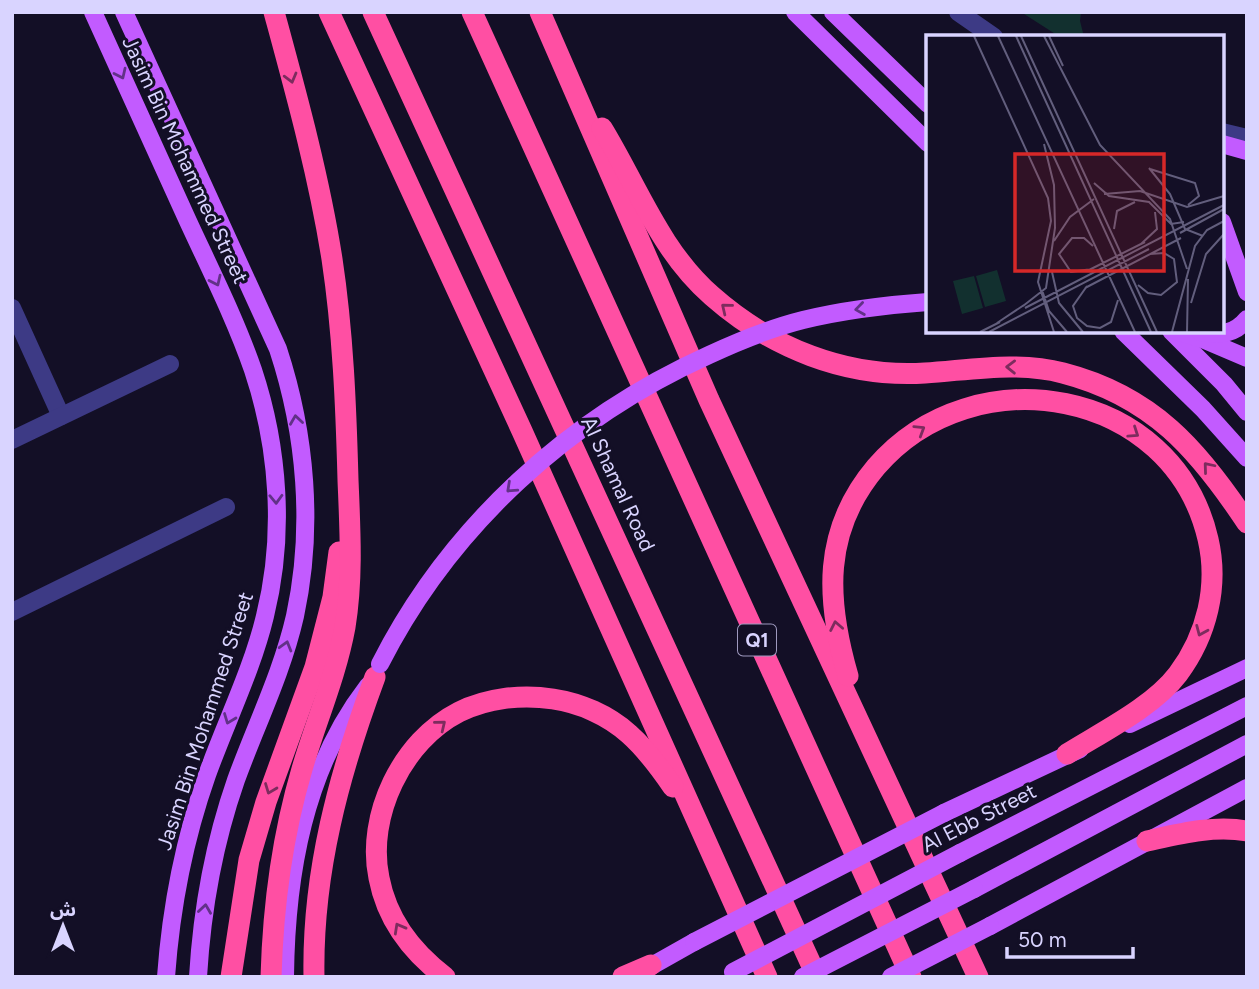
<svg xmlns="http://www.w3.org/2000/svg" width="1259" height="989" font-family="Figtree,'Noto Sans Arabic',sans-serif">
	<rect width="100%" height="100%" fill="#130f26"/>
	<polygon fill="#12302f" points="1021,12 1081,12 1080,21 1084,37 1060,37"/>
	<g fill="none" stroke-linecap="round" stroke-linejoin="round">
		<g stroke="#3d3a85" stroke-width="18">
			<polyline points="958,12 994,37"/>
			<polyline points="1222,132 1247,138"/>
			<polyline points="12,308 61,416"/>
			<polyline points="12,440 170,364"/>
			<polyline points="12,612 226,507"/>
		</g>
		<g stroke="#c25bff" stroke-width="18">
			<path d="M 93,12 C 124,81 156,150 187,219 C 210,269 235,318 253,370 C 279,448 285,536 265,616 C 252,670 226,722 207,775 C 184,840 171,908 166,977"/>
			<path d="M 124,12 L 278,349 C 306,434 314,528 295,616 C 282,673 256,725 236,780 C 214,843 202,910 198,977"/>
			<polyline points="795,12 928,143"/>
			<polyline points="833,12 928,104"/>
			<polyline points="1222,144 1247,151"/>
			<polyline points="1222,222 1247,292"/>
			<polyline points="1123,331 1203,409 1247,458"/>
			<polyline points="1171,331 1224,384 1247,412"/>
			<polyline points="1176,331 1200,338 1247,358"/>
			<path d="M 1200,332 C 1220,335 1234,335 1247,319"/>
			<polyline points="1130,724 1247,668"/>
			<polyline points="944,813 1080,749"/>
			<polyline points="960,853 1247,706"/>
			<polyline points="974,889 1247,744"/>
			<polyline points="990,926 1247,788"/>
			<polyline points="639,973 694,942"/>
			<path d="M 285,977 C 286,875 304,769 368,686"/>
		</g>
		<g stroke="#ff4fa3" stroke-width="21">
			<polyline points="329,12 522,431 767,977"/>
			<polyline points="373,12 817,977"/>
			<polyline points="472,12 911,977"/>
			<polyline points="540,12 709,400 978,977"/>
			<path d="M 602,128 C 637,185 660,251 712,296 C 771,348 846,378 925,373 C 971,370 1017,361 1063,373 C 1152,396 1198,449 1247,523"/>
			<path d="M 848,676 C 826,600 822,531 876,467 C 974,353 1173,388 1208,539 C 1219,586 1207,635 1178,674 C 1153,707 1102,732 1067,754"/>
			<path d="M 1147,841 C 1179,834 1213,825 1247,831"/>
			<polyline points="231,977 249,860 266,802 315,667 333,597 339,552"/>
			<path d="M 271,977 C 273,906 282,837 302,769 C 316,721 336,676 345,627 C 353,578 350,529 348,480 C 346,406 343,332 332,259 C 319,176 296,93 274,12"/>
			<path d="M 314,977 C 312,873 339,774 375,677"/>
			<path d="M 445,977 C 412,952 387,920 379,878 C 366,816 402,741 459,712 C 487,698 522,694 553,699 C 580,703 608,715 629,734 C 646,749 660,768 673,787"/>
			<polyline points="623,977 651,965"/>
		</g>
		<g stroke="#c25bff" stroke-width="18">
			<path d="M 380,664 C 450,526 569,418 709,355 C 739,341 771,328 803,320 C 844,310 886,305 928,302"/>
			<polyline points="694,942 944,813"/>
			<polyline points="733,972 960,853"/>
			<polyline points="803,977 974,889"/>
			<polyline points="891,977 990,926"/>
		</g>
	</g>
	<defs><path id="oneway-chevron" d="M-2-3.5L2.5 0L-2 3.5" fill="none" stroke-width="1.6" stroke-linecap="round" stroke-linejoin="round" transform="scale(1.75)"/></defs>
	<g stroke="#623188">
		<use href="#oneway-chevron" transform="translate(121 74) rotate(65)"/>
		<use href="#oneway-chevron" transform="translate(216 281) rotate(65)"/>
		<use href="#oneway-chevron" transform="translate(860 309) rotate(172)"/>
		<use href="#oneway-chevron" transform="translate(296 420) rotate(-98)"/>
		<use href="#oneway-chevron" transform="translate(511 488) rotate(137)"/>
		<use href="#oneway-chevron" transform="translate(276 499) rotate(88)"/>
		<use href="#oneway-chevron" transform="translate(286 646) rotate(-74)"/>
		<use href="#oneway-chevron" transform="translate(229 719) rotate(111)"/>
		<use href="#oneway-chevron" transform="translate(205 909) rotate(-82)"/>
	</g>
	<g stroke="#7d2c5e">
		<use href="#oneway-chevron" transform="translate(291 78) rotate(75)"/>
		<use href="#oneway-chevron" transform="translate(726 308) rotate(-141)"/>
		<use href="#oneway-chevron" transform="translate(1011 367) rotate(-179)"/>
		<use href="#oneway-chevron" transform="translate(920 430) rotate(-32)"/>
		<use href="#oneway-chevron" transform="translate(1134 433) rotate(34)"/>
		<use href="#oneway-chevron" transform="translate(1208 467) rotate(-130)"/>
		<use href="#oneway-chevron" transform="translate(836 626) rotate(-101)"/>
		<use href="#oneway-chevron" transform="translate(1201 631) rotate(113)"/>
		<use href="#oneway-chevron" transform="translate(441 725) rotate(-39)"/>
		<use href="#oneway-chevron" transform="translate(270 789) rotate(111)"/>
		<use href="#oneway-chevron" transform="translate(399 928) rotate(-119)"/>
	</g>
	<g text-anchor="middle" stroke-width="6" stroke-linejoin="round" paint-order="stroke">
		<rect fill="#130f26" stroke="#9e99be" stroke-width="2" x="738" y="624.5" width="38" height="31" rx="5"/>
		<g font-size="19" font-weight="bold" fill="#d9d4ff">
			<text x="757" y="647">Q1</text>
		</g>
		<g font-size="21" fill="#d9d4ff" stroke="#130f26">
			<text transform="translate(185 160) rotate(65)" y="7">Jasim Bin Mohammed Street</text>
			<text transform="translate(618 484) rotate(65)" y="7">Al Shamal Road</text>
			<text transform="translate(205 721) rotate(-72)" y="7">Jasim Bin Mohammed Street</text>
			<text transform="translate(979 818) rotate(-27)" y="7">Al Ebb Street</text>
		</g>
	</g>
	<g transform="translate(926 35)">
		<rect width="298" height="298" fill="#130f26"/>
		<path d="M 71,235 L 80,266 L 59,272 L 50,241 ZM 48,241 L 57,273 L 36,279 L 27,246 Z" fill="#12302f"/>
		<path fill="none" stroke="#625e7d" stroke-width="2" d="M 48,1 L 122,163 L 125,186 L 112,247 L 128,297M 72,1 L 209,297M 90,1 L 225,297M 95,1 L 231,297M 118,1 L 174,110 L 244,184 L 261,234M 123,1 L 137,31M 223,133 L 244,159 L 259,194 L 277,201M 224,134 L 269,148 L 273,161 L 262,170M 168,148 L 183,161 L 223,167 L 245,189 L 258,187M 178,159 L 214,156 L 261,172 L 298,161M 188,194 L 191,176 L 209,167M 254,198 L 298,174M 128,206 L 144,182 L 168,164M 215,209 L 231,194 L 229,177M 166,234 L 145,237 L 133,219 L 146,203 L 158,203 L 167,211M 163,235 L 219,207M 126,237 L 133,268 L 157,297M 212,250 L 222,258 L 235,260 L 251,247 L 248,224 L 238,218 L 224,219M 161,251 L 147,271 L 151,283 L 161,291 L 174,293 L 185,287 L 192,265M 159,253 L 255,203M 116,255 L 123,276 L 141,297M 265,268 L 280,219 L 298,199M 97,271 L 120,253 L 129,193 L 128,150 L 118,109M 99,273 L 298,170M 71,288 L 98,270M 54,297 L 74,287M 63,297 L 223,214M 246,297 L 269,211 L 281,195 L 298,186M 261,297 L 262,244"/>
		<path fill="#d62828" fill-opacity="0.15" stroke="#d62828" stroke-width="3.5" d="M 89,119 L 238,119 L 238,236 L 89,236 Z"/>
		<rect width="298" height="298" fill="none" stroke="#d9d4ff" stroke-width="3.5"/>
	</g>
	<rect width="1259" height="989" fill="none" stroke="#d9d4ff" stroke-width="28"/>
	<g transform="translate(63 926)" stroke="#130f26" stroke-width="5" paint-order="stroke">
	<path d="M0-5L12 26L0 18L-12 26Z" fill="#d9d4ff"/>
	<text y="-10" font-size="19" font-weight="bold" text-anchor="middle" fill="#d9d4ff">ش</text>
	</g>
	<path d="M1007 947v10h126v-10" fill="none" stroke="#d9d4ff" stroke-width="3.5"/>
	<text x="1018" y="947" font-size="21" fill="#d9d4ff" stroke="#130f26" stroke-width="5" paint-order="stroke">50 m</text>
</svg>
